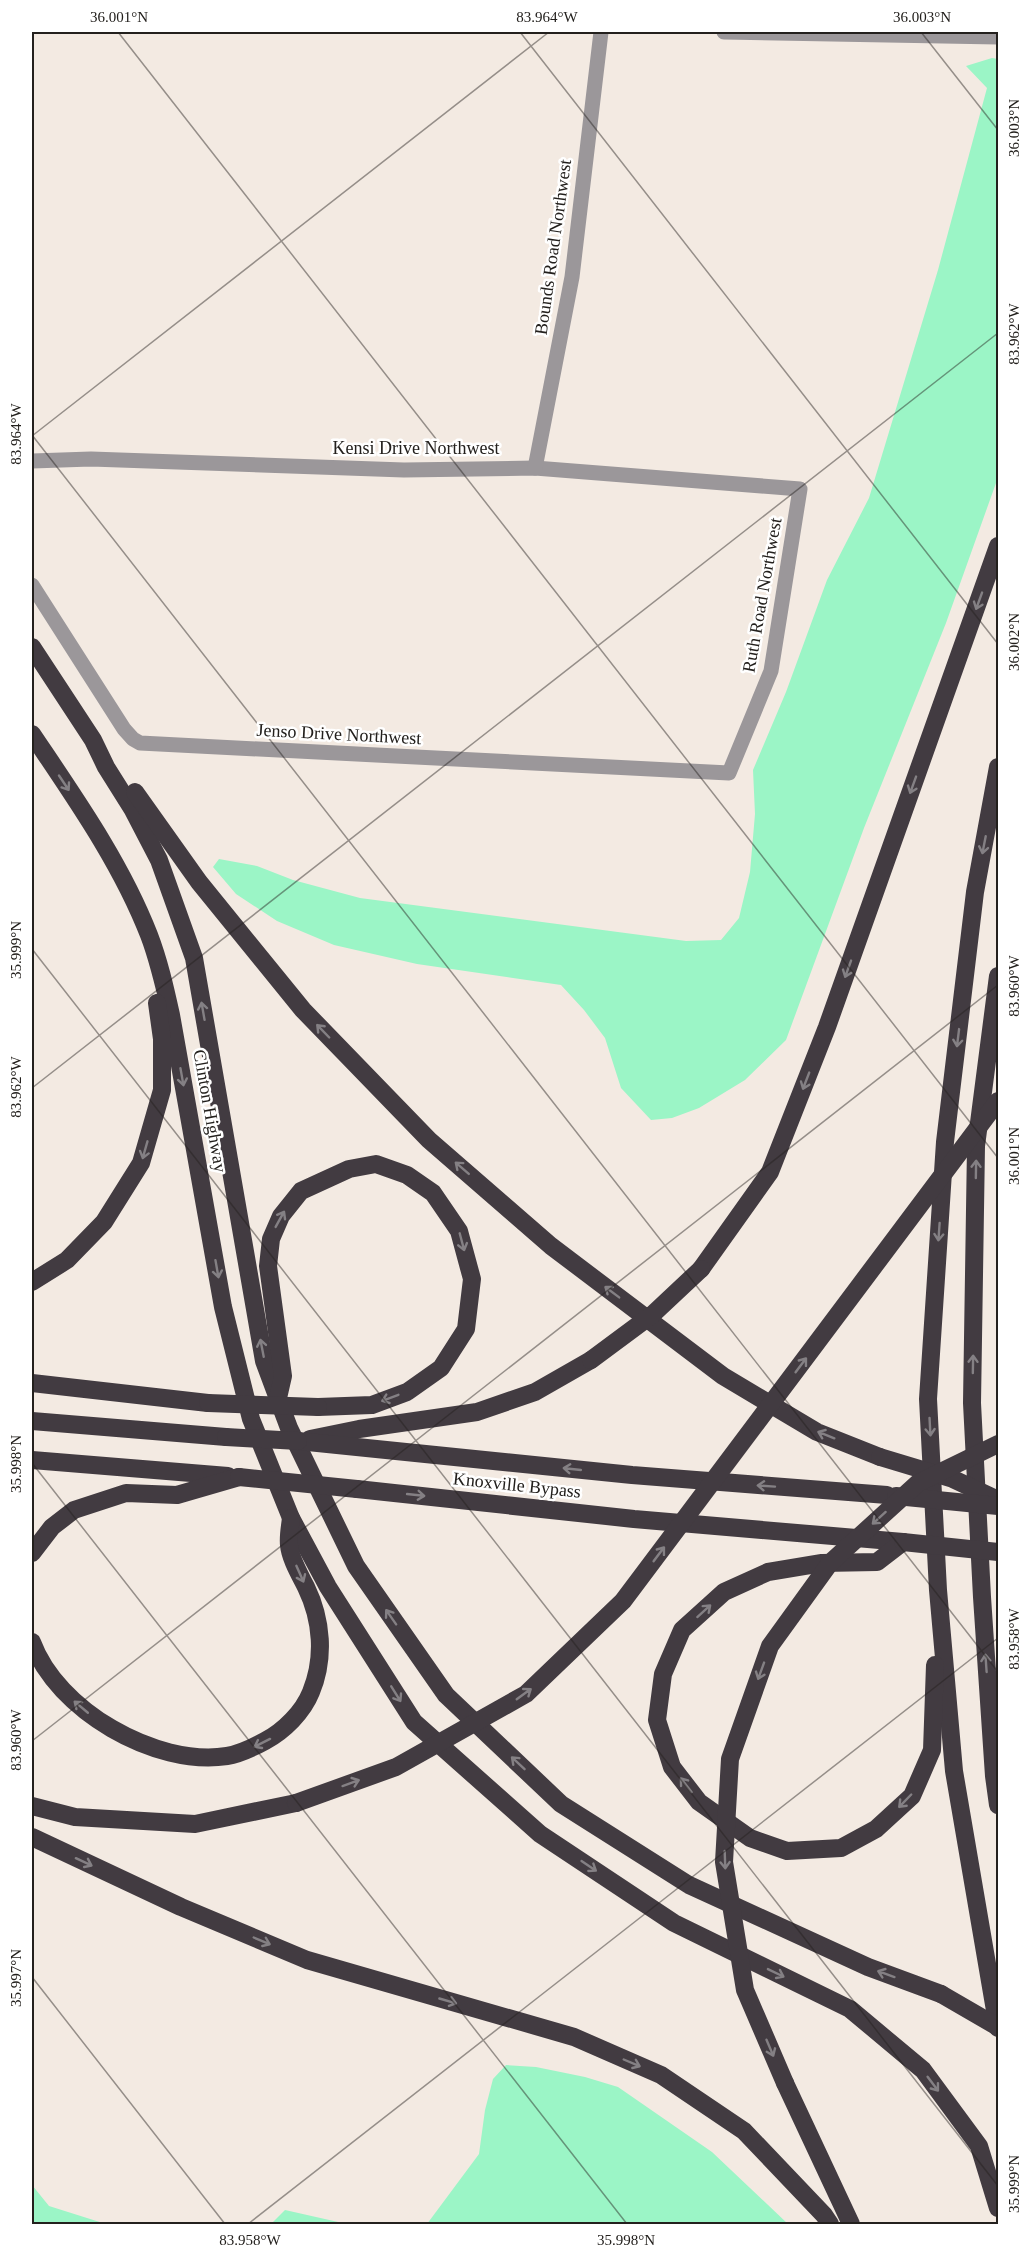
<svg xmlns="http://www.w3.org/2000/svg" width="1030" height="2256" font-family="'Times New Roman',serif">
	<rect width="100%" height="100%" fill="#f3eae2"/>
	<g fill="#9bf5c6">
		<polygon points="992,58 998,59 998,476 996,483 946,623 864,828 786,1040 745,1080 699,1108 672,1118 651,1120 621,1088 605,1038 584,1010 561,985 417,964 334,945 277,921 236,894 213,867 219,859 257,866 293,880 360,898 686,941 721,940 739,918 750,872 755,814 753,770 786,692 827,580 869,498 938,270 987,88 966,66"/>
		<polygon points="506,2065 536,2067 585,2077 618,2087 712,2152 788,2224 427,2224 479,2154 485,2110 493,2079"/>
		<polygon points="32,2185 49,2206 106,2224 32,2224"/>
		<polygon points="285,2210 347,2224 271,2224"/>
	</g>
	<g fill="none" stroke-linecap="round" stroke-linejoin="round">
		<g stroke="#9b979a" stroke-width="15">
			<polyline points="724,32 998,37"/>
			<polyline points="32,461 91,459 404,470 535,468 800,489 771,671 729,773 140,743 133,739 124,729 32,585"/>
			<polyline points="535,468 572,277 601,32"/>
		</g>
		<g stroke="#423b41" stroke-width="18">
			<polyline points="32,647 93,740 106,767 133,810 159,860 194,958 264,1361 289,1428 356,1566 446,1695 561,1804 689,1885 868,1967 941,1994"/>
			<path d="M 32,734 C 75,798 121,863 149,935 C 159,961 165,988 171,1015 L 223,1307 L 251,1419 L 291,1518 L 328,1587 L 414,1722 L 540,1834 L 674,1923 L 850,2009 L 923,2070 L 979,2146 L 998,2208"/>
			<polyline points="998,767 975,892 945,1142 928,1399 938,1590 954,1771 998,2028"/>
			<polyline points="135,792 199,882 303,1010 429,1140 551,1246 723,1376 817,1432 880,1457"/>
			<polyline points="998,976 976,1146 972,1403 982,1597 994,1776 998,1805"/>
			<polyline points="701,1269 770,1172 827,1027 998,546"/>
			<polyline points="32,1282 67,1260 104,1222 141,1163 162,1090 162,1039 157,1003"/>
			<polyline points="32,1383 208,1403"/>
			<polyline points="278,1398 283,1376 268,1266 271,1239 281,1216 301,1191 349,1169 376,1164 407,1175 433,1193 459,1231 472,1279 466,1329 441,1368 407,1392 372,1405 318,1407"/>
			<polyline points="32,1421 226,1437"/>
			<polyline points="310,1439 359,1429 477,1412 535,1392 591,1360"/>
			<polyline points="298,1441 632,1475 887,1495"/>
			<polyline points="32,1460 228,1476"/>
			<polyline points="357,1489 634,1519 903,1542"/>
			<polyline points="903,1542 877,1562 822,1563 768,1572 724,1592 682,1630 663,1674 657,1720 672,1767 699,1802 750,1838 787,1851 841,1848 876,1829 912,1796 932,1750 935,1665"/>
			<polyline points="32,1553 52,1527 74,1510 126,1493 177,1495 239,1477"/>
			<path d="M 32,1642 C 57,1710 155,1767 227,1756 C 240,1754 254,1747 265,1741 C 284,1731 303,1712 311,1692 C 325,1658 322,1620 306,1587 C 300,1575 290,1558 289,1545 C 288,1536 290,1527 291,1518"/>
			<polyline points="32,1806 75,1817 195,1824 296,1803"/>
			<polyline points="32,1837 181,1907 307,1960 574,2037 661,2075 744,2131 824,2215 830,2224"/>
			<polyline points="785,2083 851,2224"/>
		</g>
		<g stroke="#423b41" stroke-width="18">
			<polyline points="591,1360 653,1314 701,1269"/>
			<polyline points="208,1403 318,1407"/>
			<polyline points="226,1437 298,1441"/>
			<polyline points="880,1457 953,1479 998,1500"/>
			<polyline points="239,1477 357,1489"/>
			<polyline points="896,1496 998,1506"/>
			<polyline points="903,1542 998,1552"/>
			<polyline points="296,1803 396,1767 526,1694 623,1601 998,1101"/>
			<polyline points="941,1994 998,2027"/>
			<polyline points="785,2083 745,1990 724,1862 730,1759 770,1646 830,1563 918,1483 998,1444"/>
		</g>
	</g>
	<defs><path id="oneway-shaft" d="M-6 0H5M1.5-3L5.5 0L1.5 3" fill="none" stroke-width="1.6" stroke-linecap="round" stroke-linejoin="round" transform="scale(1.5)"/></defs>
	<g stroke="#848084">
		<use href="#oneway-shaft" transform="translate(979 601) rotate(110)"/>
		<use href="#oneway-shaft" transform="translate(64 783) rotate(56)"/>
		<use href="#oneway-shaft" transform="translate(913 785) rotate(110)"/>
		<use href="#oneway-shaft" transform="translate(984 845) rotate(101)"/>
		<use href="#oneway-shaft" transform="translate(848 969) rotate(110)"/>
		<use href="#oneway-shaft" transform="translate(203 1011) rotate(-100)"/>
		<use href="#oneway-shaft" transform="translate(323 1031) rotate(-134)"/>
		<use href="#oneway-shaft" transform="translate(958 1038) rotate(97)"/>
		<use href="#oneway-shaft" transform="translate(182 1077) rotate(80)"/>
		<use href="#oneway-shaft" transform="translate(806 1081) rotate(111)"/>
		<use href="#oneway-shaft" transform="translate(145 1150) rotate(106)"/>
		<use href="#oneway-shaft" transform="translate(462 1168) rotate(-139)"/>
		<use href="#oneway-shaft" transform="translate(976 1169) rotate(-89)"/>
		<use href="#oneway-shaft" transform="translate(280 1219) rotate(-61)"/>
		<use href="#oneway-shaft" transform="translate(939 1232) rotate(94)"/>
		<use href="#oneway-shaft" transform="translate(462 1242) rotate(75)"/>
		<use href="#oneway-shaft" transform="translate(217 1269) rotate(80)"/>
		<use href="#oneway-shaft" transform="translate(612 1292) rotate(-143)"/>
		<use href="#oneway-shaft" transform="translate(262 1348) rotate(-101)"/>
		<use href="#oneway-shaft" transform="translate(973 1364) rotate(-89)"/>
		<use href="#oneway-shaft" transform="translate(801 1365) rotate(-53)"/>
		<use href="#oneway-shaft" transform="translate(390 1398) rotate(159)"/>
		<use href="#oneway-shaft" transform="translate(930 1427) rotate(87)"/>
		<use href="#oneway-shaft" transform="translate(826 1435) rotate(-158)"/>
		<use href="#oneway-shaft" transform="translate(572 1469) rotate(-174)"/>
		<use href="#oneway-shaft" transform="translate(766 1486) rotate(-176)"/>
		<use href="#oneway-shaft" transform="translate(416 1495) rotate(6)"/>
		<use href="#oneway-shaft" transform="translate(879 1518) rotate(138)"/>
		<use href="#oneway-shaft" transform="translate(659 1554) rotate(-53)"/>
		<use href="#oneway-shaft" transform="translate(300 1574) rotate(66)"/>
		<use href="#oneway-shaft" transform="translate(704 1611) rotate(-42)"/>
		<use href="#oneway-shaft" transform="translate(391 1617) rotate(-125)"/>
		<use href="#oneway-shaft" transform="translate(986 1663) rotate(-94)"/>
		<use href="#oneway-shaft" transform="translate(761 1671) rotate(110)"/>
		<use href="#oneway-shaft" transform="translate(396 1694) rotate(58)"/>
		<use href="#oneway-shaft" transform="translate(524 1694) rotate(-36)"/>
		<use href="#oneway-shaft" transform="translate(81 1707) rotate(-140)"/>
		<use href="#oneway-shaft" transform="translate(262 1743) rotate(153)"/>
		<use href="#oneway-shaft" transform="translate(518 1763) rotate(-137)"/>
		<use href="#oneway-shaft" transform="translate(351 1783) rotate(-20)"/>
		<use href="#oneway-shaft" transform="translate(686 1785) rotate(-128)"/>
		<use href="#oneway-shaft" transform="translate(905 1801) rotate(134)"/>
		<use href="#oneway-shaft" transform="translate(725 1860) rotate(88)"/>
		<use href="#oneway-shaft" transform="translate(84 1862) rotate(25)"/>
		<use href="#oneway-shaft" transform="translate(589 1866) rotate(34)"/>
		<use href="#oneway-shaft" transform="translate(262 1941) rotate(23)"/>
		<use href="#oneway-shaft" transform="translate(776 1973) rotate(26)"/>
		<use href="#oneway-shaft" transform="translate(886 1974) rotate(-160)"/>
		<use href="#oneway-shaft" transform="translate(448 2001) rotate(16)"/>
		<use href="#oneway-shaft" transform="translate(770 2048) rotate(67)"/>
		<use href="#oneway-shaft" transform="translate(632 2063) rotate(23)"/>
		<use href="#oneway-shaft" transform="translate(933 2084) rotate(53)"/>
	</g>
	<path fill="none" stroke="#23201d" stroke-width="1.5" stroke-opacity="0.45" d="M 118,32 L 998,1158M 520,32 L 998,644M 921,32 L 998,130M 32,435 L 998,1672M 32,436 L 549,32M 32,949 L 998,2186M 32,1088 L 998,333M 32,1463 L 627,2224M 32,1741 L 998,985M 32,1977 L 225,2224M 248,2224 L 998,1638"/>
	<g text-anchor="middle" stroke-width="5" stroke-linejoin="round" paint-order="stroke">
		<g font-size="18" fill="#23201d" stroke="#fff">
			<text transform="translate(553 247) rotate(-82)" y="6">Bounds Road Northwest</text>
			<text x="416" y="454">Kensi Drive Northwest</text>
			<text transform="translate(762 595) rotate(-80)" y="6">Ruth Road Northwest</text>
			<text transform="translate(339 734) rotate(3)" y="6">Jenso Drive Northwest</text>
			<text transform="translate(210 1111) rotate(80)" y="6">Clinton Highway</text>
			<text transform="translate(517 1485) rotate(6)" y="6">Knoxville Bypass</text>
		</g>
	</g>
	<rect width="1030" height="2256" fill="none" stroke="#ffffff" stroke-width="66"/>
	<rect x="33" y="33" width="964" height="2190" fill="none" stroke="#23201d" stroke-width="2"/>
	<g font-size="15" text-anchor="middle" fill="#23201d">
		<text x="119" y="22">36.001°N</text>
		<text x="547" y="22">83.964°W</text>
		<text x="922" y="22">36.003°N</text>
		<text transform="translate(1014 128) rotate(-90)" y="5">36.003°N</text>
		<text transform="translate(1014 334) rotate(-90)" y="5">83.962°W</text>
		<text transform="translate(16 434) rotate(-90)" y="5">83.964°W</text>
		<text transform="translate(1014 642) rotate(-90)" y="5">36.002°N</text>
		<text transform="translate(16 950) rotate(-90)" y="5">35.999°N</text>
		<text transform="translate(1014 986) rotate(-90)" y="5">83.960°W</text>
		<text transform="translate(16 1087) rotate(-90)" y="5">83.962°W</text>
		<text transform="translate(1014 1156) rotate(-90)" y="5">36.001°N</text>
		<text transform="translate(16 1464) rotate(-90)" y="5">35.998°N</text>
		<text transform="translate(1014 1639) rotate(-90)" y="5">83.958°W</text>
		<text transform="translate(16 1740) rotate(-90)" y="5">83.960°W</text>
		<text transform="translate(16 1978) rotate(-90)" y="5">35.997°N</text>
		<text transform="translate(1014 2184) rotate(-90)" y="5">35.999°N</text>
		<text x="250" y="2245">83.958°W</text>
		<text x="626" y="2245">35.998°N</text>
	</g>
</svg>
